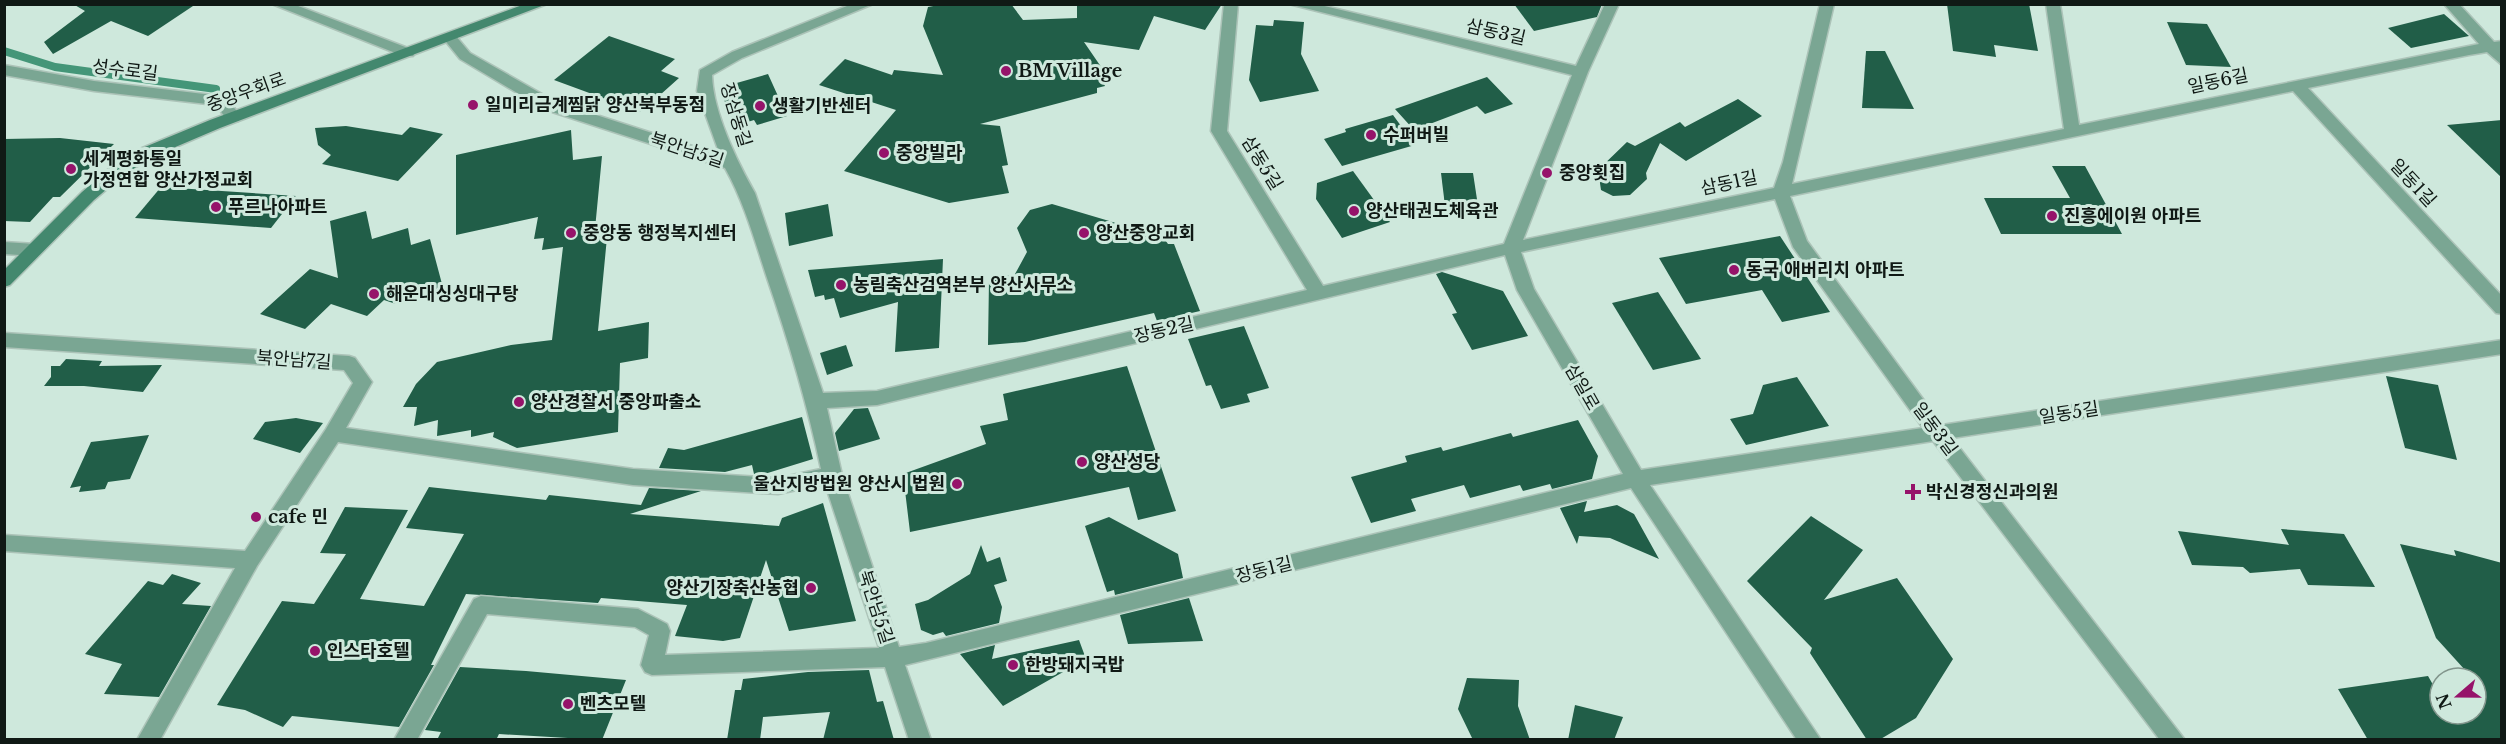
<svg xmlns="http://www.w3.org/2000/svg" width="2506" height="744" font-family="'Libre Baskerville','Noto Sans KR',serif">
	<rect width="100%" height="100%" fill="#cee8dc"/>
	<g fill="none" stroke-linecap="round" stroke-linejoin="round">
		<polyline stroke="#449678" stroke-width="8" points="4,51 55,67 216,89"/>
	</g>
	<g fill="#215e48">
		<polygon points="73,4 196,4 148,36 111,21 53,54 44,42 85,11"/>
		<polygon points="944,4 1011,4 1023,20 1077,18 1077,4 1222,4 1205,30 1154,16 1139,50 1084,42 1108,77 1102,80 1105,86 1097,88 1097,93 980,124 1000,126 1008,165 1002,166 1009,193 949,203 844,171 896,110 819,85 845,59 892,75 894,70 943,75 923,26 928,7"/>
		<polygon points="1514,4 1602,4 1597,17 1534,31"/>
		<polygon points="1947,4 2029,4 2038,51 1994,45 1996,57 1953,51"/>
		<polygon points="2444,14 2469,36 2411,48 2388,28"/>
		<polygon points="1274,20 1304,22 1301,54 1319,91 1260,102 1249,80 1256,25 1273,26"/>
		<polygon points="2167,22 2207,24 2231,67 2186,65"/>
		<polygon points="609,36 675,59 661,71 679,78 641,112 554,80"/>
		<polygon points="1866,51 1885,51 1914,109 1862,108"/>
		<polygon points="768,74 787,116 757,125 754,120 735,126 719,88"/>
		<polygon points="1487,77 1513,104 1485,114 1477,106 1414,130 1395,109"/>
		<polygon points="1738,99 1762,116 1686,161 1660,143 1646,173 1647,179 1630,195 1613,196 1601,190 1598,170 1627,142 1635,146 1680,122 1685,127"/>
		<polygon points="1393,115 1415,145 1342,166 1324,139 1346,132 1345,129"/>
		<polygon points="2502,120 2502,178 2447,125"/>
		<polygon points="346,126 402,135 410,127 443,134 398,181 322,164 331,155 318,145 315,128"/>
		<polygon points="571,130 573,160 602,156 595,229 608,227 598,331 649,322 648,358 620,363 618,432 517,448 493,437 494,432 471,437 471,430 437,436 438,420 414,426 417,407 403,407 416,384 437,362 511,345 552,340 563,247 542,250 544,238 534,239 538,217 456,235 456,155"/>
		<polygon points="60,138 114,144 60,197 53,197 30,222 4,221 4,139"/>
		<polygon points="2052,166 2085,166 2122,234 2001,234 1984,198 2070,198"/>
		<polygon points="1353,171 1390,222 1342,238 1316,199 1317,183"/>
		<polygon points="1441,173 1473,173 1478,206 1445,206"/>
		<polygon points="161,187 296,196 271,228 135,218"/>
		<polygon points="828,204 833,236 789,246 785,213"/>
		<polygon points="1052,204 1163,237 1168,244 1174,244 1200,311 1157,321 1154,313 1025,342 988,345 989,280 1015,274 1027,252 1017,228 1030,210"/>
		<polygon points="366,211 372,239 408,228 411,245 430,239 442,284 430,296 411,290 396,304 384,300 367,316 331,304 305,329 260,314 310,269 338,278 330,221"/>
		<polygon points="1780,236 1830,312 1782,322 1762,290 1686,304 1659,258"/>
		<polygon points="943,259 939,348 895,352 898,302 840,318 834,298 825,300 824,295 815,297 808,270"/>
		<polygon points="1442,272 1503,291 1528,336 1472,350 1452,314 1457,313 1436,274"/>
		<polygon points="1658,292 1701,359 1653,370 1612,303"/>
		<polygon points="1244,326 1269,388 1247,394 1250,402 1221,409 1211,385 1206,386 1188,339"/>
		<polygon points="846,345 853,366 827,375 820,353"/>
		<polygon points="66,359 102,361 99,366 162,365 143,392 84,386 44,386 51,377 51,366 60,366"/>
		<polygon points="1127,366 1176,511 1138,520 1129,487 910,532 903,474 986,444 980,426 1008,420 1003,394"/>
		<polygon points="2386,376 2438,385 2457,460 2405,448"/>
		<polygon points="1797,377 1829,426 1746,445 1730,419 1753,414 1763,385"/>
		<polygon points="868,408 880,439 839,451 835,433 854,409"/>
		<polygon points="802,417 813,459 761,475 754,474 752,465 725,472 659,468 668,448 684,450"/>
		<polygon points="296,418 323,423 300,453 253,439 265,422"/>
		<polygon points="1578,420 1598,456 1592,479 1552,489 1550,484 1523,491 1520,485 1470,498 1464,485 1411,499 1416,511 1371,523 1351,477 1407,462 1405,456 1441,447 1443,451 1511,433 1513,437"/>
		<polygon points="149,435 130,479 108,482 105,489 79,492 81,486 70,488 91,442"/>
		<polygon points="429,487 546,500 549,495 641,505 649,488 701,491 630,514 779,526 782,518 823,503 856,621 789,631 766,560 740,638 723,641 675,636 687,605 601,598 598,603 466,594 431,665 434,665 399,727 292,716 283,727 245,710 217,705 282,601 314,604 346,554 320,553 345,507 408,510 360,599 424,606 464,534 406,528"/>
		<polygon points="1587,501 1584,512 1617,505 1634,514 1659,559 1610,538 1579,536 1577,544 1560,508"/>
		<polygon points="1811,516 1863,550 1824,600 1897,578 1953,659 1916,718 1879,740 1867,740 1810,653 1812,648 1747,581"/>
		<polygon points="1109,517 1178,554 1183,578 1115,595 1114,590 1107,592 1085,526"/>
		<polygon points="2281,529 2344,534 2375,587 2308,585 2300,569 2250,573 2243,567 2192,565 2178,531 2289,545"/>
		<polygon points="2400,544 2456,556 2454,550 2502,563 2502,740 2368,740 2338,689 2428,676 2436,690 2440,688 2440,714 2476,714 2476,678 2452,678 2450,673 2465,670 2436,638"/>
		<polygon points="981,545 987,562 1000,557 1007,581 994,585 1002,607 999,623 946,636 943,632 933,635 921,630 915,604 928,600 970,574"/>
		<polygon points="172,574 201,583 182,604 211,606 159,697 104,694 122,664 85,654 148,581 163,585"/>
		<polygon points="1189,598 1203,641 1128,644 1120,615"/>
		<polygon points="1079,640 1086,659 1003,706 960,654 995,645 992,659"/>
		<polygon points="460,667 526,671 626,680 602,740 499,734 496,740 437,740 441,732 425,730"/>
		<polygon points="869,670 877,702 883,701 894,740 823,740 830,712 763,717 760,740 727,740 735,690 741,690 743,679 808,672"/>
		<polygon points="1467,678 1519,680 1518,706 1530,740 1473,740 1458,709"/>
		<polygon points="1575,705 1623,717 1614,740 1568,740"/>
	</g>
	<g fill="none" stroke-linecap="round" stroke-linejoin="round">
		<defs>
			<g id="minor">
				<polygon points="272,4 293,4 413,50 415,53 413,56 403,56"/>
				<path d="M 852,4 L 873,4 L 742,58 L 712,75 C 713,112 737,161 755,193 L 823,393 L 877,391 L 1307,290 L 1211,131 L 1224,4 L 1238,4 L 1227,131 L 1323,286 L 1504,244 L 1572,75 L 1289,4 L 1316,4 L 1576,66 L 1605,4 L 1619,4 L 1588,72 L 1523,240 L 1774,188 L 1783,162 L 1820,4 L 1834,4 L 1792,184 L 2064,129 L 2046,4 L 2060,4 L 2079,125 L 2479,44 L 2444,4 L 2459,4 L 2494,42 L 2502,41 L 2502,65 L 2487,52 L 2469,55 L 2308,88 L 2502,296 L 2502,314 L 2496,313 L 2293,91 L 1790,196 L 1807,241 L 1942,425 L 2502,340 L 2502,354 L 1952,438 L 2185,740 L 2160,740 L 1933,441 L 1650,485 L 1821,740 L 1797,740 L 1631,488 L 905,665 L 931,740 L 909,740 L 885,667 L 652,675 L 645,672 L 641,665 L 649,635 L 635,627 L 487,614 L 417,740 L 394,740 L 474,599 L 481,596 L 638,609 L 667,624 L 670,631 L 665,655 L 879,648 L 825,484 L 778,494 L 633,485 L 338,442 L 257,566 L 160,740 L 137,740 L 235,568 L 4,551 L 4,535 L 245,551 L 326,429 L 353,383 L 344,370 L 4,347 L 4,333 L 349,356 L 355,358 L 372,382 L 346,428 L 633,469 L 778,478 L 821,469 C 807,403 788,339 766,275 C 754,238 744,202 725,168 L 546,110 L 460,59 L 443,38 L 445,35 L 455,35 L 470,53 L 556,102 L 720,155 L 697,91 L 700,70 L 732,52 ZM 1775,199 L 1793,247 L 1923,428 L 1641,470 L 1534,289 L 1521,252 ZM 1505,255 L 1517,290 L 1623,474 L 926,643 L 899,647 L 842,475 L 827,408 L 877,405 Z"/>
				<polygon points="4,65 94,81 221,96 226,97 241,117 238,121 228,121 216,105 94,91 4,75"/>
				<polygon points="4,242 35,244 43,250 35,256 4,254"/>
			</g>
			<polygon id="secondary" points="525,4 547,4 220,128 152,157 122,176 94,200 10,285 4,287 4,270 82,192 110,168 140,149 210,120"/>
		</defs>
		<use href="#minor" stroke="#acc3b8" stroke-width="3"/>
		<use href="#secondary" stroke="#acc3b8" stroke-width="3"/>
		<use href="#minor" fill="#7aa693" fill-rule="evenodd"/>
		<use href="#secondary" fill="#43886e" fill-rule="evenodd"/>
	</g>
	<g fill="#96136a" stroke="#cee8dc" stroke-width="2">
		<circle cx="1006" cy="71" r="6"/>
		<circle cx="473" cy="105" r="6"/>
		<circle cx="760" cy="106" r="6"/>
		<circle cx="1371" cy="135" r="6"/>
		<circle cx="884" cy="153" r="6"/>
		<circle cx="71" cy="169" r="6"/>
		<circle cx="1547" cy="173" r="6"/>
		<circle cx="216" cy="207" r="6"/>
		<circle cx="1354" cy="211" r="6"/>
		<circle cx="2052" cy="216" r="6"/>
		<circle cx="571" cy="233" r="6"/>
		<circle cx="1084" cy="233" r="6"/>
		<circle cx="1734" cy="270" r="6"/>
		<circle cx="841" cy="285" r="6"/>
		<circle cx="374" cy="294" r="6"/>
		<circle cx="519" cy="402" r="6"/>
		<circle cx="1082" cy="462" r="6"/>
		<circle cx="957" cy="484" r="6"/>
		<path d="M1910 483h6v6h6v6h-6v6h-6v-6h-6v-6h6z"/>
		<circle cx="256" cy="517" r="6"/>
		<circle cx="811" cy="588" r="6"/>
		<circle cx="315" cy="651" r="6"/>
		<circle cx="1013" cy="665" r="6"/>
		<circle cx="568" cy="704" r="6"/>
	</g>
	<g text-anchor="middle" stroke-width="6" stroke-linejoin="round" paint-order="stroke">
		<g font-size="18" fill="#101915" stroke="#cee8dc">
			<text transform="translate(1496 32) rotate(13)" y="6">삼동3길</text>
			<text transform="translate(125 70) rotate(7)" y="6">성수로길</text>
			<text transform="translate(2218 81) rotate(-12)" y="6">일동6길</text>
			<text transform="translate(246 92) rotate(-20)" y="6">중앙우회로</text>
			<text transform="translate(736 115) rotate(73)" y="6">장삼동길</text>
			<text transform="translate(687 150) rotate(18)" y="6">북안남5길</text>
			<text transform="translate(1262 163) rotate(58)" y="6">삼동5길</text>
			<text transform="translate(1729 183) rotate(-12)" y="6">삼동1길</text>
			<text transform="translate(2413 183) rotate(47)" y="6">일동1길</text>
			<text transform="translate(1164 330) rotate(-13)" y="6">장동2길</text>
			<text transform="translate(294 360) rotate(4)" y="6">북안남7길</text>
			<text transform="translate(1582 387) rotate(60)" y="6">삼일로</text>
			<text transform="translate(2069 413) rotate(-9)" y="6">일동5길</text>
			<text transform="translate(1935 429) rotate(53)" y="6">일동3길</text>
			<text transform="translate(1264 570) rotate(-14)" y="6">장동1길</text>
			<text transform="translate(876 607) rotate(72)" y="6">북안남5길</text>
		</g>
		<g font-size="18" font-weight="bold" fill="#101915" stroke="#cee8dc" text-anchor="start">
			<text x="1018" y="77">BM Village</text>
			<text x="485" y="111">일미리금계찜닭 양산북부동점</text>
			<text x="772" y="112">생활기반센터</text>
			<text x="1383" y="141">수퍼버빌</text>
			<text x="896" y="159">중앙빌라</text>
			<text x="83" y="165">세계평화통일<tspan x="83" dy="21">가정연합 양산가정교회</tspan></text>
			<text x="1559" y="179">중앙횟집</text>
			<text x="228" y="213">푸르나아파트</text>
			<text x="1366" y="217">양산태권도체육관</text>
			<text x="2064" y="222">진흥에이원 아파트</text>
			<text x="583" y="239">중앙동 행정복지센터</text>
			<text x="1096" y="239">양산중앙교회</text>
			<text x="1746" y="276">동국 애버리치 아파트</text>
			<text x="853" y="291">농림축산검역본부 양산사무소</text>
			<text x="386" y="300">해운대싱싱대구탕</text>
			<text x="531" y="408">양산경찰서 중앙파출소</text>
			<text x="1094" y="468">양산성당</text>
			<text x="945" y="490" text-anchor="end">울산지방법원 양산시 법원</text>
			<text x="1926" y="498">박신경정신과의원</text>
			<text x="268" y="523">cafe 민</text>
			<text x="799" y="594" text-anchor="end">양산기장축산농협</text>
			<text x="327" y="657">인스타호텔</text>
			<text x="1025" y="671">한방돼지국밥</text>
			<text x="580" y="710">벤츠모텔</text>
		</g>
	</g>
	<rect width="2506" height="744" fill="none" stroke="#101915" stroke-width="12"/>
	<g transform="translate(2458 696) rotate(250)"><circle r="28" fill="#cee8dc" stroke="#82958c" stroke-width="1.5"/>
	<path d="M0-4.5L10 22L0 15L-10 22Z" fill="#96136a"/>
	<text y="-9" font-size="16" font-weight="bold" text-anchor="middle" fill="#101915">N</text>
	</g>
</svg>
